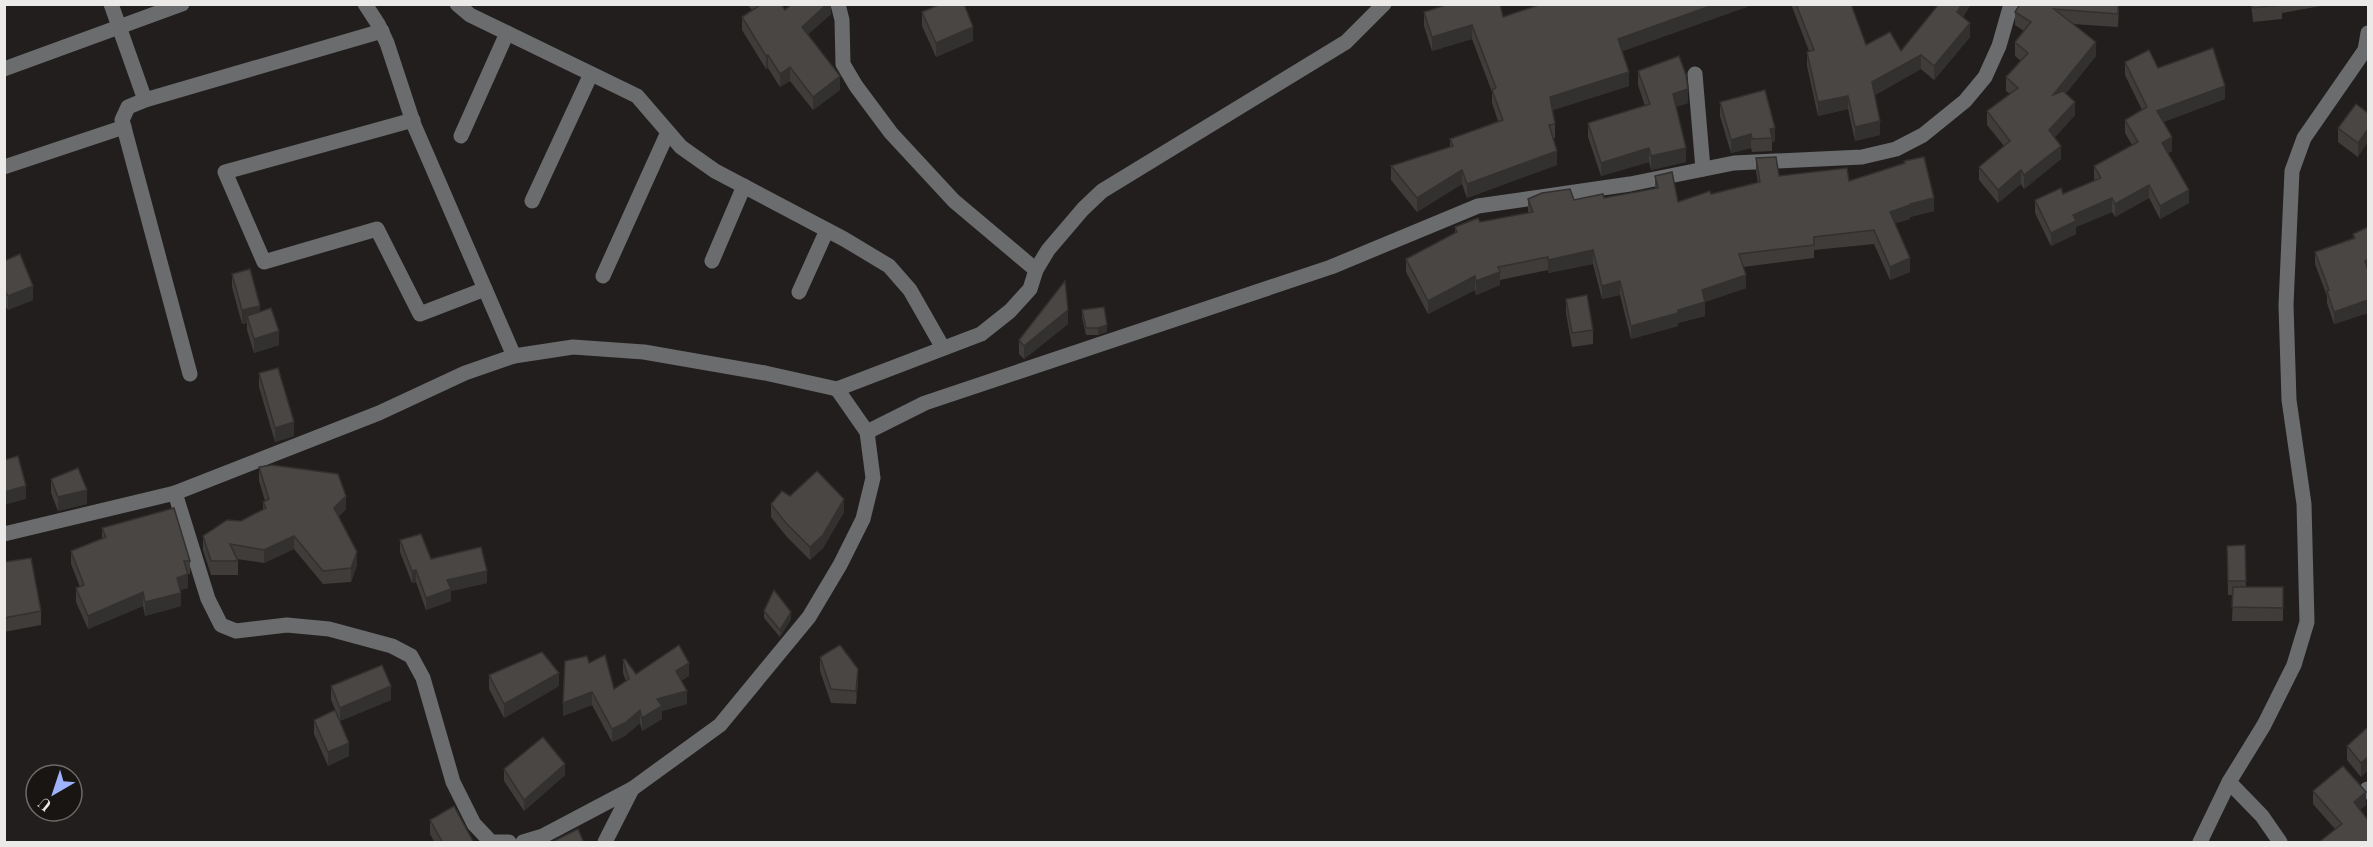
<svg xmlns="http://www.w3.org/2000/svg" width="2373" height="847" font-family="'Playfair Display',serif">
	<rect width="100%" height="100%" fill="#211e1d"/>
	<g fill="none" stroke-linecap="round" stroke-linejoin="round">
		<g stroke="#6b6c6d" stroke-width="15">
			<polyline points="111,4 145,100"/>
			<polyline points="365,4 378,24 387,43 414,125 514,356"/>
			<polyline points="457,4 470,15 637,96 681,147 715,171 844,239 889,266 910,290 943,348"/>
			<polyline points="838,4 842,20 843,64 856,86 891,133 954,201 1036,270"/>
			<polyline points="1384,4 1346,42 1102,191 1083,209 1048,250 1036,270 1030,289 1010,311 981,334 837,389 867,432 925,403 1331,267 1478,206 1630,184 1734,163 1862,157 1896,149 1923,135 1965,101 1985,77 1999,46 2011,4"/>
			<polyline points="4,69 182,4"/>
			<polyline points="1695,74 1703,169"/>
			<polyline points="413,120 225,172 264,262 377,229 420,314 485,289"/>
			<polyline points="461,136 507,33"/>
			<polyline points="4,167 124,127"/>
			<polyline points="532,201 591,74"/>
			<polyline points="712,261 744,186"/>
			<polyline points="603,276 668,132"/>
			<polyline points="799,292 827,230"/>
			<polyline points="190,374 122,120 128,107 145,100 382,31"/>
			<polyline points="175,493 208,599 221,625 236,631 287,625 329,629 392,646 411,656 423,678 453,782 474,824 491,842 509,842"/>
			<polyline points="4,534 175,493 379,413 465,373 514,356 573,347 644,352 765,373 837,389"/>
			<polyline points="2229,782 2262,816 2280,842"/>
			<polyline points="2367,789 2368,792"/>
			<polyline points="523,842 543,836 632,789"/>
			<polyline points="605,842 632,789 720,725 809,617 840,565 863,519 873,478 867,432"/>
			<polyline points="2200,842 2229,782 2264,725 2294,665 2307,622 2304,504 2289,400 2286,305 2292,171 2304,138 2365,50 2368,33"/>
		</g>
	</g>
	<g fill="#3f3c3a">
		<polygon points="747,4 781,4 785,10 831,4 831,14 808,34 840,90 813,110 790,81 780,87 768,68 766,69 742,30 742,17 752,10"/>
		<polygon points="1539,4 1755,4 1622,51 1629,86 1553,110 1555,124 1555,138 1553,138 1557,165 1467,198 1462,184 1417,212 1391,180 1391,166 1450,147 1450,139 1498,121 1492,103 1492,92 1472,39 1432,51 1424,26 1424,12 1503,17 1539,5"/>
		<polygon points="1791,4 1851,4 1866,45 1901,51 1971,4 1963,17 1970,37 1934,80 1921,69 1875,95 1880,135 1855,141 1848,109 1818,116 1807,66 1807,52 1809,51"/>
		<polygon points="2020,4 2119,4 2118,27 2072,24 2096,56 2066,93 2075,115 2054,138 2061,159 2024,189 2021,184 1998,203 1979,180 1979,167 2004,146 1987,125 1987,111 2010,94 2006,91 2006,77 2021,61 2015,56 2015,42 2024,31 2015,25 2015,12"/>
		<polygon points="2251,4 2332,4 2282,13 2282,19 2253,22"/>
		<polygon points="922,12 973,41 936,57 922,26"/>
		<polygon points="2125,62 2158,68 2225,99 2163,122 2172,151 2168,153 2189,203 2160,219 2149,198 2115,217 2112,212 2076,227 2076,234 2051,246 2035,213 2035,200 2063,194 2095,181 2094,179 2094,166 2132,145 2125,133 2125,120 2142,110 2125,75"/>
		<polygon points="1638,71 1688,103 1676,107 1686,162 1651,170 1649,162 1601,176 1588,137 1588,123 1645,106 1638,85"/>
		<polygon points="1765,90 1775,141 1772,142 1772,151 1752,152 1751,148 1731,153 1720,116 1720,102"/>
		<polygon points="2368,113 2358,157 2338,142 2338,128"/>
		<polygon points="1756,158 1779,176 1849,181 1934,211 1910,217 1910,219 1895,223 1910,272 1890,280 1874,244 1814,250 1814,258 1743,267 1746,288 1705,302 1705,316 1678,323 1678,326 1631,339 1620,295 1602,299 1593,264 1548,273 1548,270 1500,280 1500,285 1476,295 1475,290 1428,314 1406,272 1406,259 1455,234 1455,227 1528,213 1528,199 1574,200 1604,198 1655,188 1655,176 1678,202 1758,183 1756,172"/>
		<polygon points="2368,227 2368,313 2334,324 2327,303 2327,296 2315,264 2315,252 2353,238 2353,234"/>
		<polygon points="4,261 33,300 8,310 4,304"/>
		<polygon points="232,274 260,312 279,345 254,353 247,330 247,323 242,324 232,287"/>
		<polygon points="1566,299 1593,330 1593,344 1572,347 1566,313"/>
		<polygon points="1082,310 1107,332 1098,335 1086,335 1082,317"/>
		<polygon points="1068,324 1024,359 1019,354 1019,340"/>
		<polygon points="259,373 294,436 275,442 259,387"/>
		<polygon points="259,467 346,509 339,516 357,565 351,582 323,584 294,549 264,563 237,559 238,561 238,575 211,575 203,550 203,536 241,521 263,510 263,502 265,501 259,481"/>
		<polygon points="51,479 87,504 58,511 51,493"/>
		<polygon points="790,496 844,512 823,548 810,560 786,536 771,517 771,504"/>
		<polygon points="102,528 190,561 190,574 188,574 188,588 180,590 181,606 145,616 143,606 88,629 76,602 76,588 80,587 71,564 71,551 102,539"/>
		<polygon points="400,540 431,559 487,583 451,591 451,601 426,610 416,582 412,583 400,552"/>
		<polygon points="2245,545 2246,587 2283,587 2283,621 2232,621 2233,595 2228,595 2227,546"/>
		<polygon points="4,562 41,611 41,625 4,632"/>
		<polygon points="764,611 791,619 780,637 764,618"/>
		<polygon points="820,657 858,682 856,704 831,703 820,671"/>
		<polygon points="623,660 636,674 689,676 681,681 687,704 662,711 662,719 642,731 640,723 625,736 612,742 592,705 563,716 589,663 614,689 626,681 623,673"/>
		<polygon points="489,675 559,686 504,718 489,689"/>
		<polygon points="331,686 391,700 340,721 331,700"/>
		<polygon points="314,720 349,756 328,766 314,734"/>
		<polygon points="2368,727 2361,777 2347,760 2347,746"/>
		<polygon points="504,769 565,775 524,811 504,781"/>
		<polygon points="2313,791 2366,805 2335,829 2313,804"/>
		<polygon points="430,820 474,843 435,843 430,834"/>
	</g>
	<g fill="#333130">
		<polygon points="827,4 831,4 831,14 802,40 802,27"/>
		<polygon points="1716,4 1755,4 1618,53 1618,39"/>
		<polygon points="1962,4 1971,4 1957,26 1957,12"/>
		<polygon points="1970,23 1970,37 1934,80 1934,66"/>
		<polygon points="1472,25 1472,39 1432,51 1432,37"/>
		<polygon points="973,27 973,41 936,57 936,43"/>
		<polygon points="2096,42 2096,56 2053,109 2053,95"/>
		<polygon points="768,55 768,68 766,69 766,56"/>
		<polygon points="1921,55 1921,69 1872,96 1872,82"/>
		<polygon points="790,67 790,81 780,87 780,74"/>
		<polygon points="1629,72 1629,86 1550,111 1550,97"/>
		<polygon points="840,76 840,90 813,110 813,97"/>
		<polygon points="2225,86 2225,99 2157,124 2157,111"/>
		<polygon points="1688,89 1688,103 1673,108 1673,94"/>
		<polygon points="1848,96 1848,109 1818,116 1818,102"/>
		<polygon points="2075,102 2075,115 2049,144 2049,130"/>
		<polygon points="1880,121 1880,135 1855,141 1855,127"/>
		<polygon points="1775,128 1775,141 1772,142 1770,129"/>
		<polygon points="2368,129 2368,142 2358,157 2358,143"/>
		<polygon points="1751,134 1751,148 1731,153 1731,140"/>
		<polygon points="2172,137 2172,151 2162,157 2162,143"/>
		<polygon points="2061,146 2061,159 2024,189 2024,175"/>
		<polygon points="1649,148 1649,162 1601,176 1601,163"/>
		<polygon points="1686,148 1686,162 1651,170 1651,156"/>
		<polygon points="1557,151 1557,165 1467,198 1467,184"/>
		<polygon points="1462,170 1462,184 1417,212 1417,198"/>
		<polygon points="2021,170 2021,184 1998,203 1998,190"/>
		<polygon points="2149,185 2149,198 2115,217 2115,204"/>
		<polygon points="2189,190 2189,203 2160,219 2160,206"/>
		<polygon points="1934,198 1934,211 1910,217 1910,219 1890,225 1890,212 1910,204"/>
		<polygon points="2112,198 2112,212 2076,227 2076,234 2051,246 2051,233 2073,215"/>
		<polygon points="1593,250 1593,264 1548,273 1548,260"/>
		<polygon points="1910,258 1910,272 1890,280 1890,267"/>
		<polygon points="2368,259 2368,272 2365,261"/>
		<polygon points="1500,272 1500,285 1476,295 1476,281"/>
		<polygon points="1746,275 1746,288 1702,303 1702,290"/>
		<polygon points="1475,276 1475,290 1428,314 1428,301"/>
		<polygon points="1620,281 1620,295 1602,299 1602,286"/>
		<polygon points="33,286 33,300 8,310 8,296"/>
		<polygon points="2368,300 2368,313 2334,324 2334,312"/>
		<polygon points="1705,302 1705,316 1678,323 1678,326 1631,339 1631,326 1678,310"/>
		<polygon points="260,306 260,319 247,316 247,323 242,324 242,310"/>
		<polygon points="1068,310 1068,324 1024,359 1024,346"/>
		<polygon points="1107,325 1107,332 1098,335 1098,328"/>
		<polygon points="279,331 279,345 254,353 254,339"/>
		<polygon points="294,422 294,436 275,442 275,428"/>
		<polygon points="26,486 26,499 4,505 4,492"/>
		<polygon points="87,490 87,504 58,511 58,497"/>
		<polygon points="346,496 346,509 334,521 334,508"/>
		<polygon points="844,499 844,512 823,548 810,560 810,547"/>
		<polygon points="294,536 294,549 264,563 264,550"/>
		<polygon points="357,552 357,565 351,582 351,568"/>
		<polygon points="416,570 416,582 412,583 412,571"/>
		<polygon points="487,571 487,583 451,591 451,601 426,610 426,598 447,580"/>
		<polygon points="188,574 188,588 177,591 177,578"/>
		<polygon points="143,592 143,606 88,629 88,616"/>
		<polygon points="181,593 181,606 145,616 145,602"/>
		<polygon points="791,612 791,619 780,637 780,630"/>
		<polygon points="689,663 689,676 676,684 676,671"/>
		<polygon points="858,669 858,682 856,704 856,691"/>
		<polygon points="559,673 559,686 504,718 504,704"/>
		<polygon points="391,686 391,700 340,721 340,708"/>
		<polygon points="687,691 687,704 662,711 662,719 642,731 642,718 657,699"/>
		<polygon points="592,692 592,705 563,716 563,703"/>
		<polygon points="640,710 640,723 625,736 612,742 612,729"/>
		<polygon points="349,743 349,756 328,766 328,752"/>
		<polygon points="2368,757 2368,771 2361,777 2361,763"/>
		<polygon points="565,764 565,775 524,811 524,800"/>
		<polygon points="2366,792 2366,805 2354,815 2354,802"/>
	</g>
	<g fill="#494644" stroke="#333130" stroke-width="1.5">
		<polygon points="758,4 781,4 785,10 792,4 827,4 802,27 840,76 813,97 790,67 780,74 768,55 766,56 742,17 759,6"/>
		<polygon points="941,4 964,4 973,27 936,43 922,12"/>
		<polygon points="1449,4 1500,4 1503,17 1542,4 1716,4 1618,39 1629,72 1550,97 1555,124 1549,125 1557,151 1467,184 1462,170 1417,198 1391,166 1453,146 1450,139 1503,120 1492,90 1496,88 1472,25 1432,37 1424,12"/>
		<polygon points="1796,4 1851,4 1866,45 1890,32 1901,51 1939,4 1962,4 1957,12 1970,23 1934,66 1921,55 1872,82 1880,121 1855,127 1848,96 1818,102 1807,52 1814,50"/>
		<polygon points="2020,4 2118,4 2118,14 2054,9 2096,42 2053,95 2063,91 2075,102 2049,130 2061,146 2024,175 2021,170 1998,190 1979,167 2010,141 1987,111 2018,88 2006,77 2028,53 2015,42 2031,22 2015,12"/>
		<polygon points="2252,4 2282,4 2282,5 2253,8"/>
		<polygon points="2213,48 2225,86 2157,111 2172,137 2162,143 2189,190 2160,206 2149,185 2115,204 2112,198 2073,215 2076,221 2051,233 2035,200 2061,188 2063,194 2101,178 2094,166 2138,142 2125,120 2147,107 2125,62 2149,50 2158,68"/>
		<polygon points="1679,56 1686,75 1688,89 1673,94 1686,148 1651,156 1649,148 1601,163 1588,123 1650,104 1638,71"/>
		<polygon points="1765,90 1775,128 1770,129 1772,138 1752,139 1751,134 1731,140 1720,102"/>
		<polygon points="2356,104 2368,113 2368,129 2358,143 2338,128"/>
		<polygon points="1776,157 1779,176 1847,168 1849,181 1905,163 1904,161 1924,157 1934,198 1910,204 1910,205 1890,212 1910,258 1890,267 1874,230 1814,237 1814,245 1739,254 1746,275 1702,290 1705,302 1678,310 1678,313 1631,326 1620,281 1602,286 1593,250 1548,260 1548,257 1498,267 1500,272 1476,281 1475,276 1428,301 1406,259 1457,232 1455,227 1478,218 1480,222 1533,212 1528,199 1542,193 1570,189 1574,200 1603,194 1604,198 1658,188 1655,176 1672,172 1678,202 1710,191 1711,194 1760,182 1756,158"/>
		<polygon points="2368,227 2368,259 2365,261 2368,270 2368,300 2334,312 2327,291 2329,290 2315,252 2355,238 2353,234"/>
		<polygon points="20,254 33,286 8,296 4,290 4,261"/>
		<polygon points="250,269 260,306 242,310 232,274"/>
		<polygon points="1065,281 1068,310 1024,346 1019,340"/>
		<polygon points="1587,295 1593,330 1572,333 1566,299"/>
		<polygon points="1104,307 1107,325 1098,328 1086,328 1082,310"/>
		<polygon points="271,308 279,331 254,339 247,316"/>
		<polygon points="278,368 294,422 275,428 259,373"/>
		<polygon points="18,456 26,486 4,492 4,460"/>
		<polygon points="272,465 338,474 346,496 334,508 357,552 351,568 323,571 294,536 264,550 230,544 238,561 211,561 203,536 227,520 241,521 266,508 263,502 269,499 259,467"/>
		<polygon points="78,468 87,490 58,497 51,479"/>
		<polygon points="817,471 844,499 823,535 810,547 786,523 771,504 782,491 790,496"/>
		<polygon points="174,508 190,561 184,561 188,574 177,578 181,593 145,602 143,592 88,616 76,588 84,585 71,551 106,537 102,528"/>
		<polygon points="421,534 431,559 481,547 487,571 447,580 451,589 426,598 416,570 412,571 400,540"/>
		<polygon points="2245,545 2246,581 2228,581 2227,546"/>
		<polygon points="31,558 41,611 4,618 4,562"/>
		<polygon points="2233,587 2283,587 2283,608 2232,607"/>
		<polygon points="774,590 791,612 780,630 764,611"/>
		<polygon points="679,645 689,663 676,671 687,691 657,699 662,706 642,718 640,710 625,723 612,729 592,692 563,703 565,661 587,656 589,663 605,655 614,689 629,679 623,660 625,659 636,674"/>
		<polygon points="840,645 858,669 856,691 831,689 820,657"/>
		<polygon points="542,652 559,673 504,704 489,675"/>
		<polygon points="382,665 391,686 340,708 331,686"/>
		<polygon points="335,710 349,743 328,752 314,720"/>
		<polygon points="2368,727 2368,757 2361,763 2347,746"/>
		<polygon points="543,737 565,764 524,800 504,769"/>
		<polygon points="2343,766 2366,792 2354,802 2368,820 2368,843 2318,843 2342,824 2313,791"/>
		<polygon points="454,806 474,843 443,843 430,820"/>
		<polygon points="578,829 584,843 550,843"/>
	</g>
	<rect width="2373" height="847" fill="none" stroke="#eceae9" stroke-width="12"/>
	<g transform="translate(54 793) rotate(219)"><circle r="28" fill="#181513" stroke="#6d6a69" stroke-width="1.5"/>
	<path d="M0-4.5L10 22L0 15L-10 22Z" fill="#9fb3fd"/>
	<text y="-9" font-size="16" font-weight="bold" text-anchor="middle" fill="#eceae9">U</text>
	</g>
</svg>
